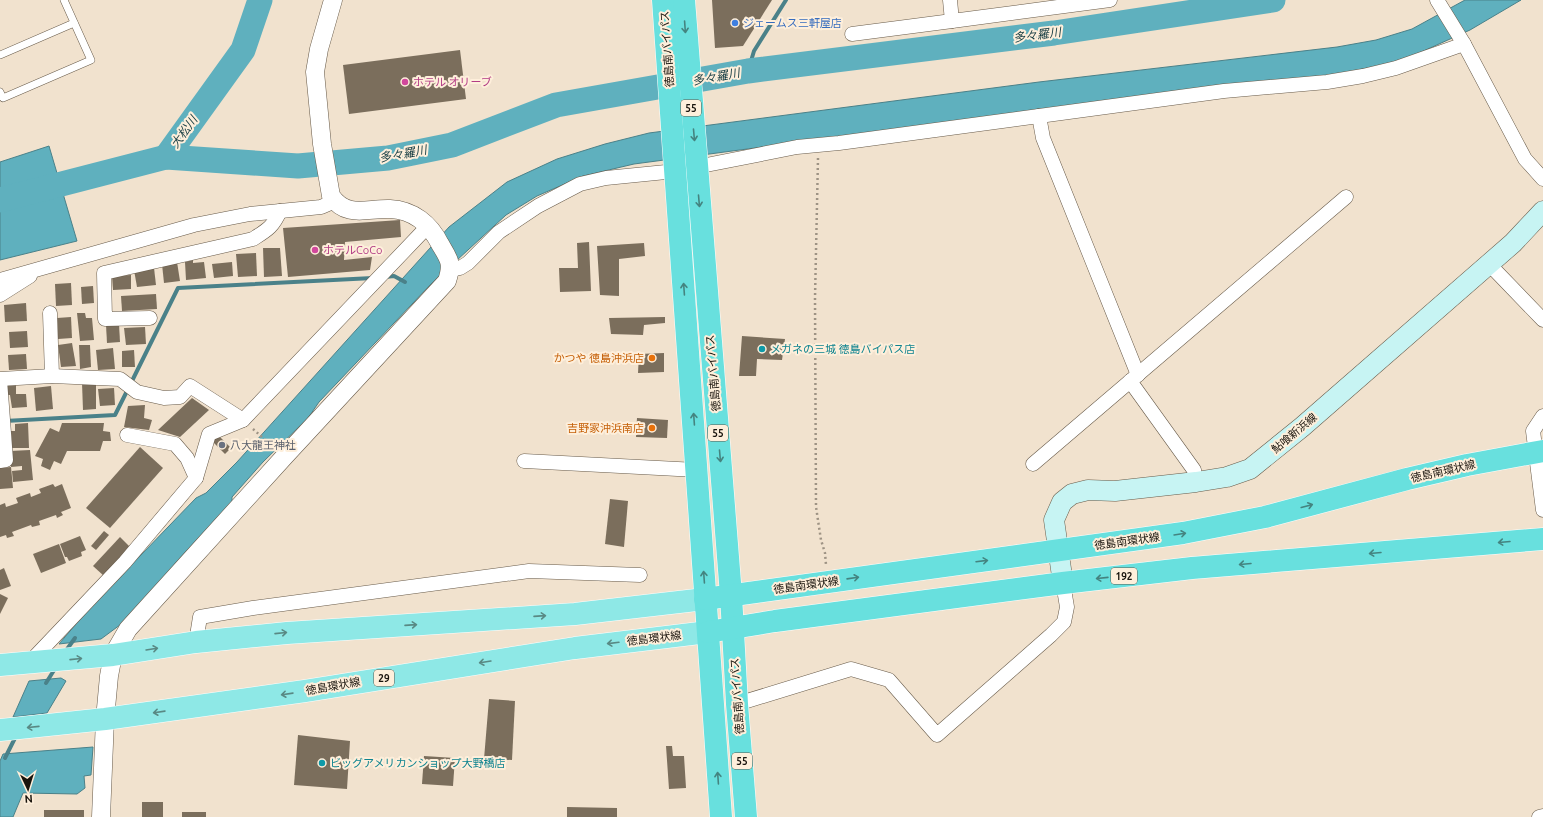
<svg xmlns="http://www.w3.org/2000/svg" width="1543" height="817" font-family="Ubuntu,'Noto Sans JP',sans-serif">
	<rect width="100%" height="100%" fill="#f1e2ce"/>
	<g fill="#5fb0be" stroke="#4a8189">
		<polygon points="1465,0 1521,0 1470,30 1399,62 1327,76 1155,95 634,164 583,176 537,196 506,215 431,284 319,402 308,418 263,462 232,497 232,501 179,559 128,619 101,639 59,644 87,611 196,498 206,493 237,462 449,227 507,182 557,159 605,144 649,133 1039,82 1337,47 1376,40 1412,29"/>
		<polygon points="49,146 77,241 0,260 0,162"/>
		<polygon points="61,678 66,681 47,713 13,717 29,681"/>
		<polygon points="93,747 91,775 84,776 85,788 77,794 23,793 13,817 0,817 0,761 3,754"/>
	</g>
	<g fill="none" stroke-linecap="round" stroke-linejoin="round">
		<g stroke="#4a8189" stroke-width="4">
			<polyline points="748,71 754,51 786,0"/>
			<polyline points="385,277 394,276 405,282"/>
			<polyline points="131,383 178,288 373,278"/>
			<polyline points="5,421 115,415 128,389"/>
			<polyline points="65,652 75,638"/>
			<polyline points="46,683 56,667"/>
			<polyline points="5,758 16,736"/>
		</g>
		<g stroke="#5fb0be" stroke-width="25">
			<polyline points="166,157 243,50 260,0"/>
			<polyline points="0,200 166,157 298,166 388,158 452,145 556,105 748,71 1054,33 1273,0"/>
		</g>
	</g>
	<g fill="#7b6e5c">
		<polygon points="712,0 772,0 743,46 715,48"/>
		<polygon points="460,50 466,99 349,114 343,65"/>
		<polygon points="400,220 401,237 345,242 344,260 372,257 370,270 288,277 283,228"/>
		<polygon points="589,242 591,291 560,292 559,268 578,268 577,243"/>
		<polygon points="644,243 645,256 619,259 619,296 600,295 597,246"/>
		<polygon points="263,248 280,248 282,276 264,277"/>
		<polygon points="256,253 257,276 238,277 236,254"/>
		<polygon points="193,260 193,263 204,262 206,278 186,280 185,262"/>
		<polygon points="177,262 180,281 164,283 162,264"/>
		<polygon points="232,262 233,276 214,278 212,264"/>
		<polygon points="154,268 156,285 137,287 134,270"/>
		<polygon points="131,275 131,289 113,290 112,276"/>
		<polygon points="71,283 72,305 56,306 55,284"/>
		<polygon points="93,286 94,303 82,304 81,287"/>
		<polygon points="156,294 157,309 122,311 121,296"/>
		<polygon points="26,303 27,321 5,322 4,305"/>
		<polygon points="77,313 85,313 86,318 92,318 94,340 80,341"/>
		<polygon points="71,317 72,338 58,339 57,318"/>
		<polygon points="665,317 665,323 644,325 643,335 611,334 609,318"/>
		<polygon points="119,324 120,342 107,343 106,325"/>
		<polygon points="145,327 146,344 126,345 124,328"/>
		<polygon points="27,331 28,347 10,348 9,332"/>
		<polygon points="742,336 785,339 782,360 757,359 756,376 739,376"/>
		<polygon points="72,343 76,366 61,367 58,345"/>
		<polygon points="79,345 90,345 91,367 80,369"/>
		<polygon points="113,348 115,369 98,370 96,350"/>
		<polygon points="134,350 135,367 122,367 122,351"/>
		<polygon points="664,353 664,372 638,373 639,354"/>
		<polygon points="26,354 27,369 9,370 8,355"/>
		<polygon points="82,383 96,383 96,409 83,410"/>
		<polygon points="16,385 16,394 26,394 27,407 12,408 10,395 6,395 6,386"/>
		<polygon points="51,386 53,409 36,411 34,388"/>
		<polygon points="114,388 115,405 100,406 98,389"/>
		<polygon points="192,398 209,410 180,437 158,430"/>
		<polygon points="145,405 144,418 152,420 149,430 124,427 128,406"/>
		<polygon points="637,418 668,420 667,438 636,437"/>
		<polygon points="28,423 29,448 12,448 11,431 15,431 15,424"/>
		<polygon points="62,423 104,423 103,431 110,432 111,441 103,441 100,451 67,451 61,464 54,461 50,470 41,466 43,459 35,456 50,428 59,432"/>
		<polygon points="218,435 231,448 225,454 212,441"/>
		<polygon points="140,447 163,468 110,528 86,508"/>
		<polygon points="30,450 33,480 13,482 12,471 22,470 22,466 11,467 10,451"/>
		<polygon points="11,467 13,488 0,489 0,468"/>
		<polygon points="53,484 55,487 62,484 71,508 61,512 63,515 57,518 56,515 39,521 40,525 32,527 31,525 12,532 14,536 7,538 6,535 0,537 0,505 5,503 6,507 18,503 16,498 30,493 31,497 41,493 39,489"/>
		<polygon points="610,499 628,501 624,547 605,544"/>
		<polygon points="104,531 109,535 96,550 91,546"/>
		<polygon points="80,536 86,550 81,552 82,556 69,561 67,557 65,557 60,544"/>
		<polygon points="120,537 131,548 104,576 93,566"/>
		<polygon points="59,544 66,563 41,573 33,554"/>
		<polygon points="4,568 11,586 0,590 0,570"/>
		<polygon points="0,594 8,598 0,614"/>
		<polygon points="489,699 515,701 512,760 484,759"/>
		<polygon points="298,735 350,741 347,789 294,785"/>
		<polygon points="666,746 672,746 673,756 684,756 686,788 669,789"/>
		<polygon points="424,756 455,758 453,786 422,784"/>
		<rect x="142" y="802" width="21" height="15"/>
		<polygon points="567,807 617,808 617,817 567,817"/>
		<rect x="44" y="810" width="40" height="7"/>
		<rect x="182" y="812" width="24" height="5"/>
	</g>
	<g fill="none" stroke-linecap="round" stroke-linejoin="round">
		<defs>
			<g id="service">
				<polyline points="0,55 74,23"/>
				<polyline points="0,92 3,98 91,60 64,0"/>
			</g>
			<g id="minor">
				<polyline points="950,0 952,21 1110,0"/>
				<polyline points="1437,0 1464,44 1525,159 1543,179"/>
				<polyline points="852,34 952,21"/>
				<polyline points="1039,116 1043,138 1138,375"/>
				<polyline points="696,167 797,147 839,143 1224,91 1327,82 1363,76 1396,68 1464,44"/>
				<polyline points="1489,264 1543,320"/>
				<polyline points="451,270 460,268 468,263 499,232 538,206 580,184 606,178 676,171"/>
				<polyline points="0,280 194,225 250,214 321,207 335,201"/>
				<polyline points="0,295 30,276"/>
				<polyline points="50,313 52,376"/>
				<path d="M 150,318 L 105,319 L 104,273 L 253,239 C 267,230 273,227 280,211"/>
				<polyline points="0,379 52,376 120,379 137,392 164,398 180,397 190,386 243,420"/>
				<polyline points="0,380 6,460 0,461"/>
				<polyline points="1130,381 1194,470 1196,482"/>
				<polyline points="1543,416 1533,431 1543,510"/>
				<polyline points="127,435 175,444 187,458 196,478"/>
				<polyline points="524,461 697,470"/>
				<polyline points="1033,464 1346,197"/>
				<polyline points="196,642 200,617 253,608 529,571 640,575"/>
				<polyline points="29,663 125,562 196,478 209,434 243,420 428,226"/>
				<polyline points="737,704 851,669 889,680 937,735 1051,635 1064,622 1067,607 1063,583"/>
				<polyline points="1539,817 1543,816"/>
			</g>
			<path id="tertiary" d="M 101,817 L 105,719 L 109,676 L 113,655 L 128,629 L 284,457 L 447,281 C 453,263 449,259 440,244 C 430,224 413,210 390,209 C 367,208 347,219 331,196 L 322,144 L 315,72 L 319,49 L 333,0"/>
			<polyline id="secondary" points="1063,583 1054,520 1062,502 1072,494 1088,490 1115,491 1196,482 1227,477 1250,469 1302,427 1513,243 1543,211"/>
			<g id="primary">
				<polyline points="0,665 113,655 196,642 287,633 575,614 705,599"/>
				<polyline points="0,730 105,719 305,691 575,648 708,632"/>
			</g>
			<g id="trunk">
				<polyline points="663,0 721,817"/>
				<polyline points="684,0 731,595 737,704 746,817"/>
				<polyline points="705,599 1183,533 1265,517 1407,479 1467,465 1543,451"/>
				<polyline points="708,632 775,621 1063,583 1192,568 1543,539"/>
			</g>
		</defs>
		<use href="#service" stroke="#685b4a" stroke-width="8"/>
		<use href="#minor" stroke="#685b4a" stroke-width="15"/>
		<use href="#tertiary" stroke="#685b4a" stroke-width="19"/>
		<use href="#secondary" stroke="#685b4a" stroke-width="21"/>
		<use href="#primary" stroke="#fff" stroke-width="23"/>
		<use href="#trunk" stroke="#fff" stroke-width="23"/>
		<g stroke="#9e9384" stroke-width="2.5" stroke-dasharray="2 3" stroke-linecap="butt">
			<polyline points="818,158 815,298 816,507 821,540 825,553 826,565"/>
			<polyline points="253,429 273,447"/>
		</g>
		<use href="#service" stroke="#fff" stroke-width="7"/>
		<use href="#minor" stroke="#fff" stroke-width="14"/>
		<use href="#tertiary" stroke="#fff" stroke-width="18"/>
		<use href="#secondary" stroke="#c7f4f3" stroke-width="20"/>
		<use href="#primary" stroke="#8ee8e6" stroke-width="22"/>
		<use href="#trunk" stroke="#68e0de" stroke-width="22"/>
	</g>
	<defs><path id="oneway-shaft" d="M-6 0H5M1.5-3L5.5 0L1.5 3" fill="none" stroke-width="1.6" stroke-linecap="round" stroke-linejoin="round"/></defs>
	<g stroke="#448480">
		<use href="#oneway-shaft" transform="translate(685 27) rotate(86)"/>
		<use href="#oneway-shaft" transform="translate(694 135) rotate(85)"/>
		<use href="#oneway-shaft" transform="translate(699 201) rotate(85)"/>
		<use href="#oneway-shaft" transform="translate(684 289) rotate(-94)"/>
		<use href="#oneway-shaft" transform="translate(694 419) rotate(-94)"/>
		<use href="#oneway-shaft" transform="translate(720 456) rotate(85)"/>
		<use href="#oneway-shaft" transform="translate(1307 506) rotate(-15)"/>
		<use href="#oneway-shaft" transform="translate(1180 534) rotate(-9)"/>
		<use href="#oneway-shaft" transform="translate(1504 542) rotate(175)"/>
		<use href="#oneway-shaft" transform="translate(1375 553) rotate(175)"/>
		<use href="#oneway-shaft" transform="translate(982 561) rotate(-7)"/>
		<use href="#oneway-shaft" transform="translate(1245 564) rotate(175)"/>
		<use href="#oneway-shaft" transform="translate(704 577) rotate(-94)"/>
		<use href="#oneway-shaft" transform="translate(853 578) rotate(-8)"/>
		<use href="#oneway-shaft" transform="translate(1102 578) rotate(174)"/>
		<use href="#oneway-shaft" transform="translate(718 778) rotate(-94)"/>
	</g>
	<g stroke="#598984">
		<use href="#oneway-shaft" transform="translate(540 616) rotate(-4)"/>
		<use href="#oneway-shaft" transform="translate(411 625) rotate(-4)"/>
		<use href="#oneway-shaft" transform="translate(281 633) rotate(-6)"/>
		<use href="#oneway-shaft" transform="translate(613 643) rotate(173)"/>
		<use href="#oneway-shaft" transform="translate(152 649) rotate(-9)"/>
		<use href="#oneway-shaft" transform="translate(76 659) rotate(-6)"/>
		<use href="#oneway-shaft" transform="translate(485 662) rotate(171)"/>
		<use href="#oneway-shaft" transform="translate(287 694) rotate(172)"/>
		<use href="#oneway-shaft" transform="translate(159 712) rotate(172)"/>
		<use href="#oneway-shaft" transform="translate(33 727) rotate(174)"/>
	</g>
	<circle fill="#3f7fe0" stroke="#feefdb" stroke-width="1.5" cx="735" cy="23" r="4"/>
	<g fill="#d1479c" stroke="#feefdb" stroke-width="1.5">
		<circle cx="405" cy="82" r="4"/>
		<circle cx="315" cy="250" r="4"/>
	</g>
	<g fill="#0f9aa8" stroke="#feefdb" stroke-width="1.5">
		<circle cx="762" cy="349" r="4"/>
		<circle cx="322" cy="763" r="4"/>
	</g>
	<g fill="#e8710a" stroke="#feefdb" stroke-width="1.5">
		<circle cx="652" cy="358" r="4"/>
		<circle cx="652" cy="428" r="4"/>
	</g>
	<circle fill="#6b7280" stroke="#feefdb" stroke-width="1.5" cx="222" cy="445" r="4"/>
	<g text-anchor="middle" stroke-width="4" stroke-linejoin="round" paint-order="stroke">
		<g fill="#feefdb" stroke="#5e564b" stroke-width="1">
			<rect x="681" y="100" width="20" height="16" rx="3"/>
			<rect x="708" y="425" width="20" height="16" rx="3"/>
			<rect x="1111" y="568" width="26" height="16" rx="3"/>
			<rect x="374" y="670" width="20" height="16" rx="3"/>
			<rect x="732" y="753" width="20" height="16" rx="3"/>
		</g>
		<g font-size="10" font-weight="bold" fill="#19140d">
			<text x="691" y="112">55</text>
			<text x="718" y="437">55</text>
			<text x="1124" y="580">192</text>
			<text x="384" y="682">29</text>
			<text x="742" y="765">55</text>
		</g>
		<g font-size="11" fill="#366cbe" stroke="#feefdb" text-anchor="start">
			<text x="743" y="27">ジェームス三軒屋店</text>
		</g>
		<g font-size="11" fill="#19140d" stroke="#feefdb">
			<text transform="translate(667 49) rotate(-94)" y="4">徳島南バイパス</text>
			<text transform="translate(713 373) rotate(-95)" y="4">徳島南バイパス</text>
			<text transform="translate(1294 433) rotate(-40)" y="4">鮎喰新浜線</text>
			<text transform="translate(1443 471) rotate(-13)" y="4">徳島南環状線</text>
			<text transform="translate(1127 541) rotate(-8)" y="4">徳島南環状線</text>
			<text transform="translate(806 585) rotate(-8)" y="4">徳島南環状線</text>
			<text transform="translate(654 638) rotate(-7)" y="4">徳島環状線</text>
			<text transform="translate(333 686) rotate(-10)" y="4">徳島環状線</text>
			<text transform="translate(737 696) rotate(-94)" y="4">徳島南バイパス</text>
		</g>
		<g font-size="11" fill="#b23c85" stroke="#feefdb" text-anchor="start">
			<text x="413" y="86">ホテル オリーブ</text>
			<text x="323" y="254">ホテルCoCo</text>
		</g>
		<g font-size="11" fill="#0d838f" stroke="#feefdb" text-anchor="start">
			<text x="770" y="353">メガネの三城 徳島バイパス店</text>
			<text x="330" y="767">ビッグアメリカンショップ大野橋店</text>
		</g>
		<g font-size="11" fill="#c56008" stroke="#feefdb" text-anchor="end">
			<text x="644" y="362">かつや 徳島沖浜店</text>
			<text x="644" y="432">吉野家沖浜南店</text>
		</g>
		<g font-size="11" fill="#5b616d" stroke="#feefdb" text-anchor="start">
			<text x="230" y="449">八大龍王神社</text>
		</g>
		<g font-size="12" font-style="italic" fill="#133a40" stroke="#feefdb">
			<text transform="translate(1037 35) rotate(-7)" y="4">多々羅川</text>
			<text transform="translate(716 77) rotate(-10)" y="4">多々羅川</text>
			<text transform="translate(184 132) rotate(-54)" y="4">大松川</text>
			<text transform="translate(403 154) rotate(-10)" y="4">多々羅川</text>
		</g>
	</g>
	<g transform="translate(28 789) rotate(176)" stroke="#feefdb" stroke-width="3" paint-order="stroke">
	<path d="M0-3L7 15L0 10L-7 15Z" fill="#19140d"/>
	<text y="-6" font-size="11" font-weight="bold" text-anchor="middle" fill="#19140d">N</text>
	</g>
</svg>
